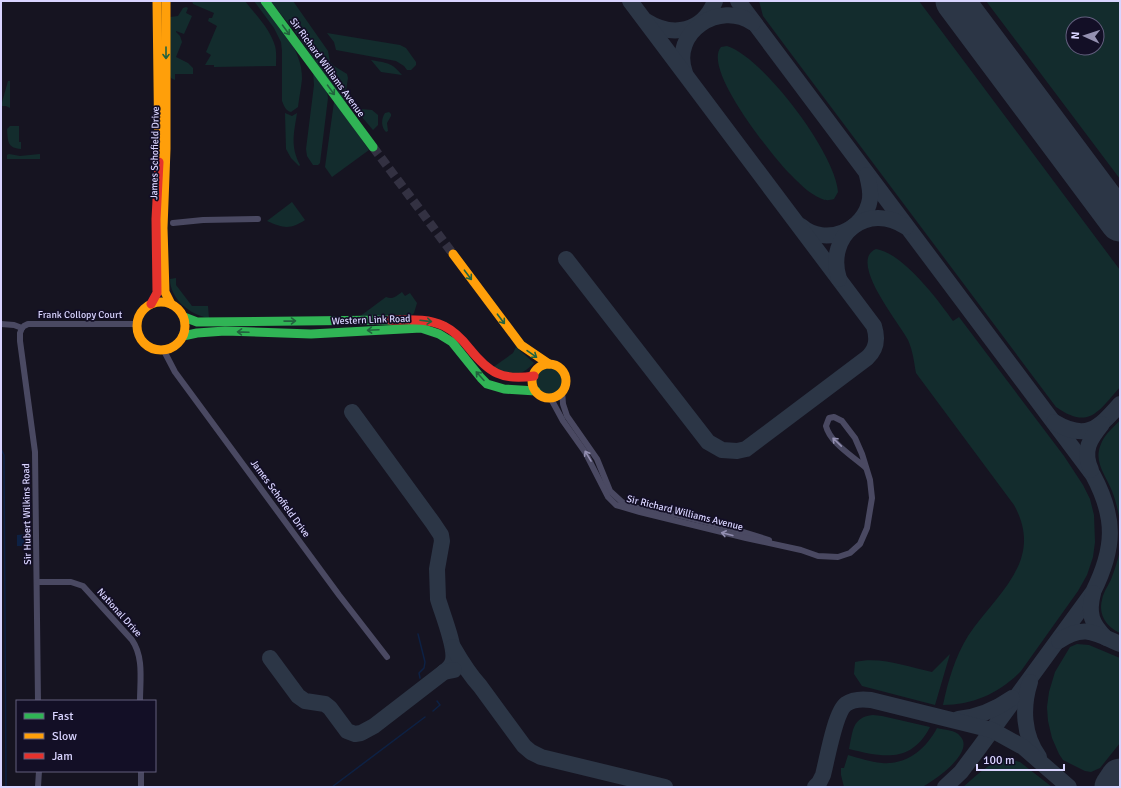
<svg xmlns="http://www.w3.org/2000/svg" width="1121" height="788" font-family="Signika,sans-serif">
	<rect width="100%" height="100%" fill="#161421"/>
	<g fill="#132c2d" fill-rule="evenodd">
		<path d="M 192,1 L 245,1 C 255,14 269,28 274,43 C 277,50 276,58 276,66 L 214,67 L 214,65 L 205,65 L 211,55 L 206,52 L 217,26 L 208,21 L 209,18 L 212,18 L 214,13 L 193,4 Z"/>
		<path d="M 254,1 L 261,1 C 277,24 303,49 302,79 C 301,89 299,98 298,107 L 291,112 C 286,111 284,106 282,101 L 282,51 L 281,42 L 274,28 Z"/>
		<polygon points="270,1 293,1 328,51 330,62 334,66 347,74 348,78 345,97 347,100 346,105 293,29"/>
		<path d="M 759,1 L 919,1 L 1120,270 L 1120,387 C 1098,412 1089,430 1056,407 L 786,47 L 763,16 Z"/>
		<path d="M 986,1 L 1120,1 L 1120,179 ZM 1073,24 L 1097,24 L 1097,48 L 1073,48 Z"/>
		<polygon points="186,7 188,8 186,13 192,16 184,34 176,31 176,32 180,36 182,42 176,57 188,63 193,68 193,74 175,74 175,80 171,78 170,75 170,17 178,16 183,8"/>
		<polygon points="327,33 400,45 406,48 416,62 416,65 411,70 407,70 404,66 396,61 336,50 334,42"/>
		<path d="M 727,46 C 763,57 836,154 838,192 L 834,199 C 830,200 827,201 822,199 C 809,194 798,182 788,172 C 772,155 702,69 721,47 Z"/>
		<path d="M 371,60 C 387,63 391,62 402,75 L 381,72 Z"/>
		<polygon points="313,70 327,92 328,98 320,163 318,165 313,165 307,156 306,149 314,85"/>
		<polygon points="8,81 10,81 10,108 6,106 1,106"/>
		<polygon points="335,101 369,150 332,177 325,167 334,102"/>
		<polygon points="361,109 372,110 378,115 378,125 373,130 356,110"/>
		<path d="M 389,112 L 391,114 L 391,116 L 387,123 L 388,131 L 386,132 C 381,127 381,119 385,113 Z"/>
		<path d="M 285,113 L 292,116 L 297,113 C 294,133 290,146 300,165 L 299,166 L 291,158 L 286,149 Z"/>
		<path d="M 10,126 L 19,126 L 19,142 L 21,142 L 21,149 C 7,148 8,141 7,129 Z"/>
		<polygon points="9,154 20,156 40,154 40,159 7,159 7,155"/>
		<path d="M 292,202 L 305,220 C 290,230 283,228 267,221 Z"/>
		<path d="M 876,249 C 903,253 938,300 953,321 L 959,317 L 1064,456 L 1083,485 L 1090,499 L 1094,515 L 1095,542 L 1093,557 L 1087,575 L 1078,591 L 1021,671 C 1000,693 973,705 943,705 C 948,681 955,657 968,636 C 997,593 1045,561 1014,505 L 916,373 C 914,362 913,351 908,340 C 901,325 847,261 876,249 Z"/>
		<path d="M 176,278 L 176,285 L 192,306 L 208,306 L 209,318 C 190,315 170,299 170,279 Z"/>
		<path d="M 402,292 L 405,296 L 410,293 L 417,303 L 414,313 L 412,315 L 359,317 L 386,297 C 393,300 396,296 402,292 Z"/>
		<path d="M 516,347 L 534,363 C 520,378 510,376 492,368 L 513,353 Z"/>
		<circle cx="549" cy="381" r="13"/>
		<path d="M 1120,420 L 1120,521 C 1118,511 1116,501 1112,491 C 1106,475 1093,462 1101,444 C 1104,435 1114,427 1120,420 Z"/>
		<path d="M 1120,550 L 1120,633 C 1107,627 1098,615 1102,600 C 1103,592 1109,585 1112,577 C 1115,568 1118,560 1120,550 Z"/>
		<polygon points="1077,644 1089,645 1120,658 1120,743 1100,768 1091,772 1085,771 1063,760 1059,754 1052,738 1048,721 1047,707 1049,692 1055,672 1070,647"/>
		<path d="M 950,654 L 935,705 L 862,686 L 854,674 L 855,662 C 881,656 908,667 932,672 Z"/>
		<path d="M 873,715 L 882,716 L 930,727 C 911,764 882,757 849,749 C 853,731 852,717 873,715 Z"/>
		<path d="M 937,728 C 944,730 956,730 960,736 C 976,752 934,781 922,787 L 844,787 L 841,775 L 841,768 L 844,768 L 848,755 C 859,758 870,762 882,763 C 907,765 926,749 937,728 Z"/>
		<path d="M 1007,759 L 1020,762 L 1052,787 L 963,787 C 976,776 990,761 1007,759 Z"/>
	</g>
	<polygon fill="#0d2144" points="28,534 28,546 17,546 17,535"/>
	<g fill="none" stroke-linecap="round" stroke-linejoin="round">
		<g stroke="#0d2144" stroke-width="1.5">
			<polyline points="1,449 4,455 6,787"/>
			<polyline points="418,634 425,662 424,668 419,673 420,678"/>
			<polyline points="433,711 440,705 437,701"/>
			<polyline points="332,787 425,717"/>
		</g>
		<g stroke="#2c3646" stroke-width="16">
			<path d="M 738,1 L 1093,475 C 1116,518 1115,548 1093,592 L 979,748 L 961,772 L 945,787"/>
			<path d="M 646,21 C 673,38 703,32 715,1"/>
			<path d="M 685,73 C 670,32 720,0 753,23"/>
			<path d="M 801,226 C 825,247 865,231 870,199 C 871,191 869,183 867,175"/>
			<path d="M 566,259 L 708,442 L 722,450 L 737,451 L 746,449 L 867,358 C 877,349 878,339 874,326 L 630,1"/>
			<path d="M 839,279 C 825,235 868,201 906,227"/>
			<path d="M 352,412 L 433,523 L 441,535 L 442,541 L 437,569 L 438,599 C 442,613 456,647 453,660 C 452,666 448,669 444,672"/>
			<path d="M 1054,422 C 1086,441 1098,429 1120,404"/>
			<path d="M 1091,470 C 1082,450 1090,439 1102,424"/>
			<path d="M 1093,593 C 1088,613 1091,624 1106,638"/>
			<path d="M 1059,641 C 1084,624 1095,633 1120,644"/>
			<path d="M 453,647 C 461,661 469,674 480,686 L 524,746 L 531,752 L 541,757 L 665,787"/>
			<polyline points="270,658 298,696 305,701 325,704 330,708 347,731 355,734 361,733 374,726 444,672 454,670"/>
			<path d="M 1030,682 C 1022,707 1023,735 1039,757"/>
			<path d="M 958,719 C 978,717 995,710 1012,698"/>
			<path d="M 815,787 L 819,783 L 823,775 C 827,760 835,712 846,704 C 853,699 863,699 871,700 L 992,730 L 1023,747 L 1069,787"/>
			<polyline points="1110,787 1117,783"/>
		</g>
		<g stroke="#2c3646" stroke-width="39">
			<polyline points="955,1 1120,222"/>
			<polyline points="1114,787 1120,778"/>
		</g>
		<polyline stroke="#333142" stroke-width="9" stroke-dasharray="9 4.5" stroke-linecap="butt" points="373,147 453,254"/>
		<g stroke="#4a4962" stroke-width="6">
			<polyline points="173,223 203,220 258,219"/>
			<polyline points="1,324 14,325 22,328"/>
			<polyline points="22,328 20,333 20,341 35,452 38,701"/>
			<polyline points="22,328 24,326 28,324 137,324"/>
			<polyline points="163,349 175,372 339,595 387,657"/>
			<polyline points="562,391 563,404 567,416 597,459 610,491 622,502 632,507 678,515 737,530 769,540"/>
			<path d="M 550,397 L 563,421 L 585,452 L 608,497 L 616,505 L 640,512 L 746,538 L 801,550 L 818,556 L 838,557 L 850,553 L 860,544 L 867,528 L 872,498 L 870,480 L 862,454 L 855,438 L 842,421 L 834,417 L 829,418 L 826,426 C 830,443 854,457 866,468"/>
			<path d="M 37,582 L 71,582 L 83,586 L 132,640 C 144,657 140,681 140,701"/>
			<polyline points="141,771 141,787"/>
			<polyline points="38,787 39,771"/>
		</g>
		<g stroke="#30b455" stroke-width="9">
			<polyline points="265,1 373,147"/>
			<polyline points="184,317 197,322 390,320"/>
			<polyline points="183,336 197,333 225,331 311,334 421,328 439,334 452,342 481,378 487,384 504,389 536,391"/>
		</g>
		<g stroke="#ff9f0a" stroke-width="9">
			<polyline points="157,1 159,162"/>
			<polyline points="166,1 166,149 163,228 165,292 171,304"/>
			<polyline points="453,254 521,345 549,364"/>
			<circle cx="161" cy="326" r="24"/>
			<circle cx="549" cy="381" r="17"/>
		</g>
		<g stroke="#e5322d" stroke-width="9">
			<polyline points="151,304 157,293 156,219 159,162"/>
			<path d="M 390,320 C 408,320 427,318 444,326 C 454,331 462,339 469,348 C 489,373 502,381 534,376"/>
		</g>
	</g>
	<defs><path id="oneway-shaft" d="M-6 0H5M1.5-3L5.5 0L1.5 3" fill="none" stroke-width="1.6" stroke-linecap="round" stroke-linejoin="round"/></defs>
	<g stroke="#22623e">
		<use href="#oneway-shaft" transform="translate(286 30) rotate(54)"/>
		<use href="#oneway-shaft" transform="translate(166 53) rotate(90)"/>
		<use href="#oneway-shaft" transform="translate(331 90) rotate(54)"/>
		<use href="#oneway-shaft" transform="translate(468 275) rotate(53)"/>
		<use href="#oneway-shaft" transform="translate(501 319) rotate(53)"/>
		<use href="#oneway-shaft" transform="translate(290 321) rotate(-1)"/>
		<use href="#oneway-shaft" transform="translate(426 321) rotate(7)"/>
		<use href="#oneway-shaft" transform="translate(373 330) rotate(177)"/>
		<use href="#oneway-shaft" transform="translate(243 332) rotate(-178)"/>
		<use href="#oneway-shaft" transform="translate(532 354) rotate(35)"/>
		<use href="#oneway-shaft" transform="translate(480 376) rotate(-132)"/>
	</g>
	<g stroke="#928eb0">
		<use href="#oneway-shaft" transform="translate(837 442) rotate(-136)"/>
		<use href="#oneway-shaft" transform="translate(588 456) rotate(-121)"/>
		<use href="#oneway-shaft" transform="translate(727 534) rotate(-166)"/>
	</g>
	<g text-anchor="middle" stroke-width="3.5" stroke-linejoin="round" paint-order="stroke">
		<g font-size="10" fill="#d9d4ff" stroke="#130f26">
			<text transform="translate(328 67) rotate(54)" y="4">Sir Richard Williams Avenue</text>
			<text transform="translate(154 153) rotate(-89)" y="4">James Schofield Drive</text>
			<text x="80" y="318">Frank Collopy Court</text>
			<text transform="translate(371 319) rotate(-2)" y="4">Western Link Road</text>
			<text transform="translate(281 498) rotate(54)" y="4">James Schofield Drive</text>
			<text transform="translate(685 512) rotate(14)" y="4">Sir Richard Williams Avenue</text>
			<text transform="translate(26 514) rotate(-91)" y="4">Sir Hubert Wilkins Road</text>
			<text transform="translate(120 612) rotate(48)" y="4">National Drive</text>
		</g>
	</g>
	<rect width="1121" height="788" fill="none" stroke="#d9d4ff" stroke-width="4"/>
	<rect x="16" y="700" width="140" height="72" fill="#130f26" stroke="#625e7d"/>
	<rect x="24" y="713" width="20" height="6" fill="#30b455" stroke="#625e7d"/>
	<text x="52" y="720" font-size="12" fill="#d9d4ff">Fast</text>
	<rect x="24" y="733" width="20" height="6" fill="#ff9f0a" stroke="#625e7d"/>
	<text x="52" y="740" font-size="12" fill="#d9d4ff">Slow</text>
	<rect x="24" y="753" width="20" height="6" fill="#e5322d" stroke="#625e7d"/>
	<text x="52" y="760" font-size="12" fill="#d9d4ff">Jam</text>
	<g transform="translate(1085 36) rotate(273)"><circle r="19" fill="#130f26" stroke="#625e7d"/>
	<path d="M0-3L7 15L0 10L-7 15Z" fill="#9591b1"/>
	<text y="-6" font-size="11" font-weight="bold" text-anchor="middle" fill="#d9d4ff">N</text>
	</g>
	<path d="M977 764v6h87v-6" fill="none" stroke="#d9d4ff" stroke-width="2"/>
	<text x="983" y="764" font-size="12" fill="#d9d4ff" stroke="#130f26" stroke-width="3" paint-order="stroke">100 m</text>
</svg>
